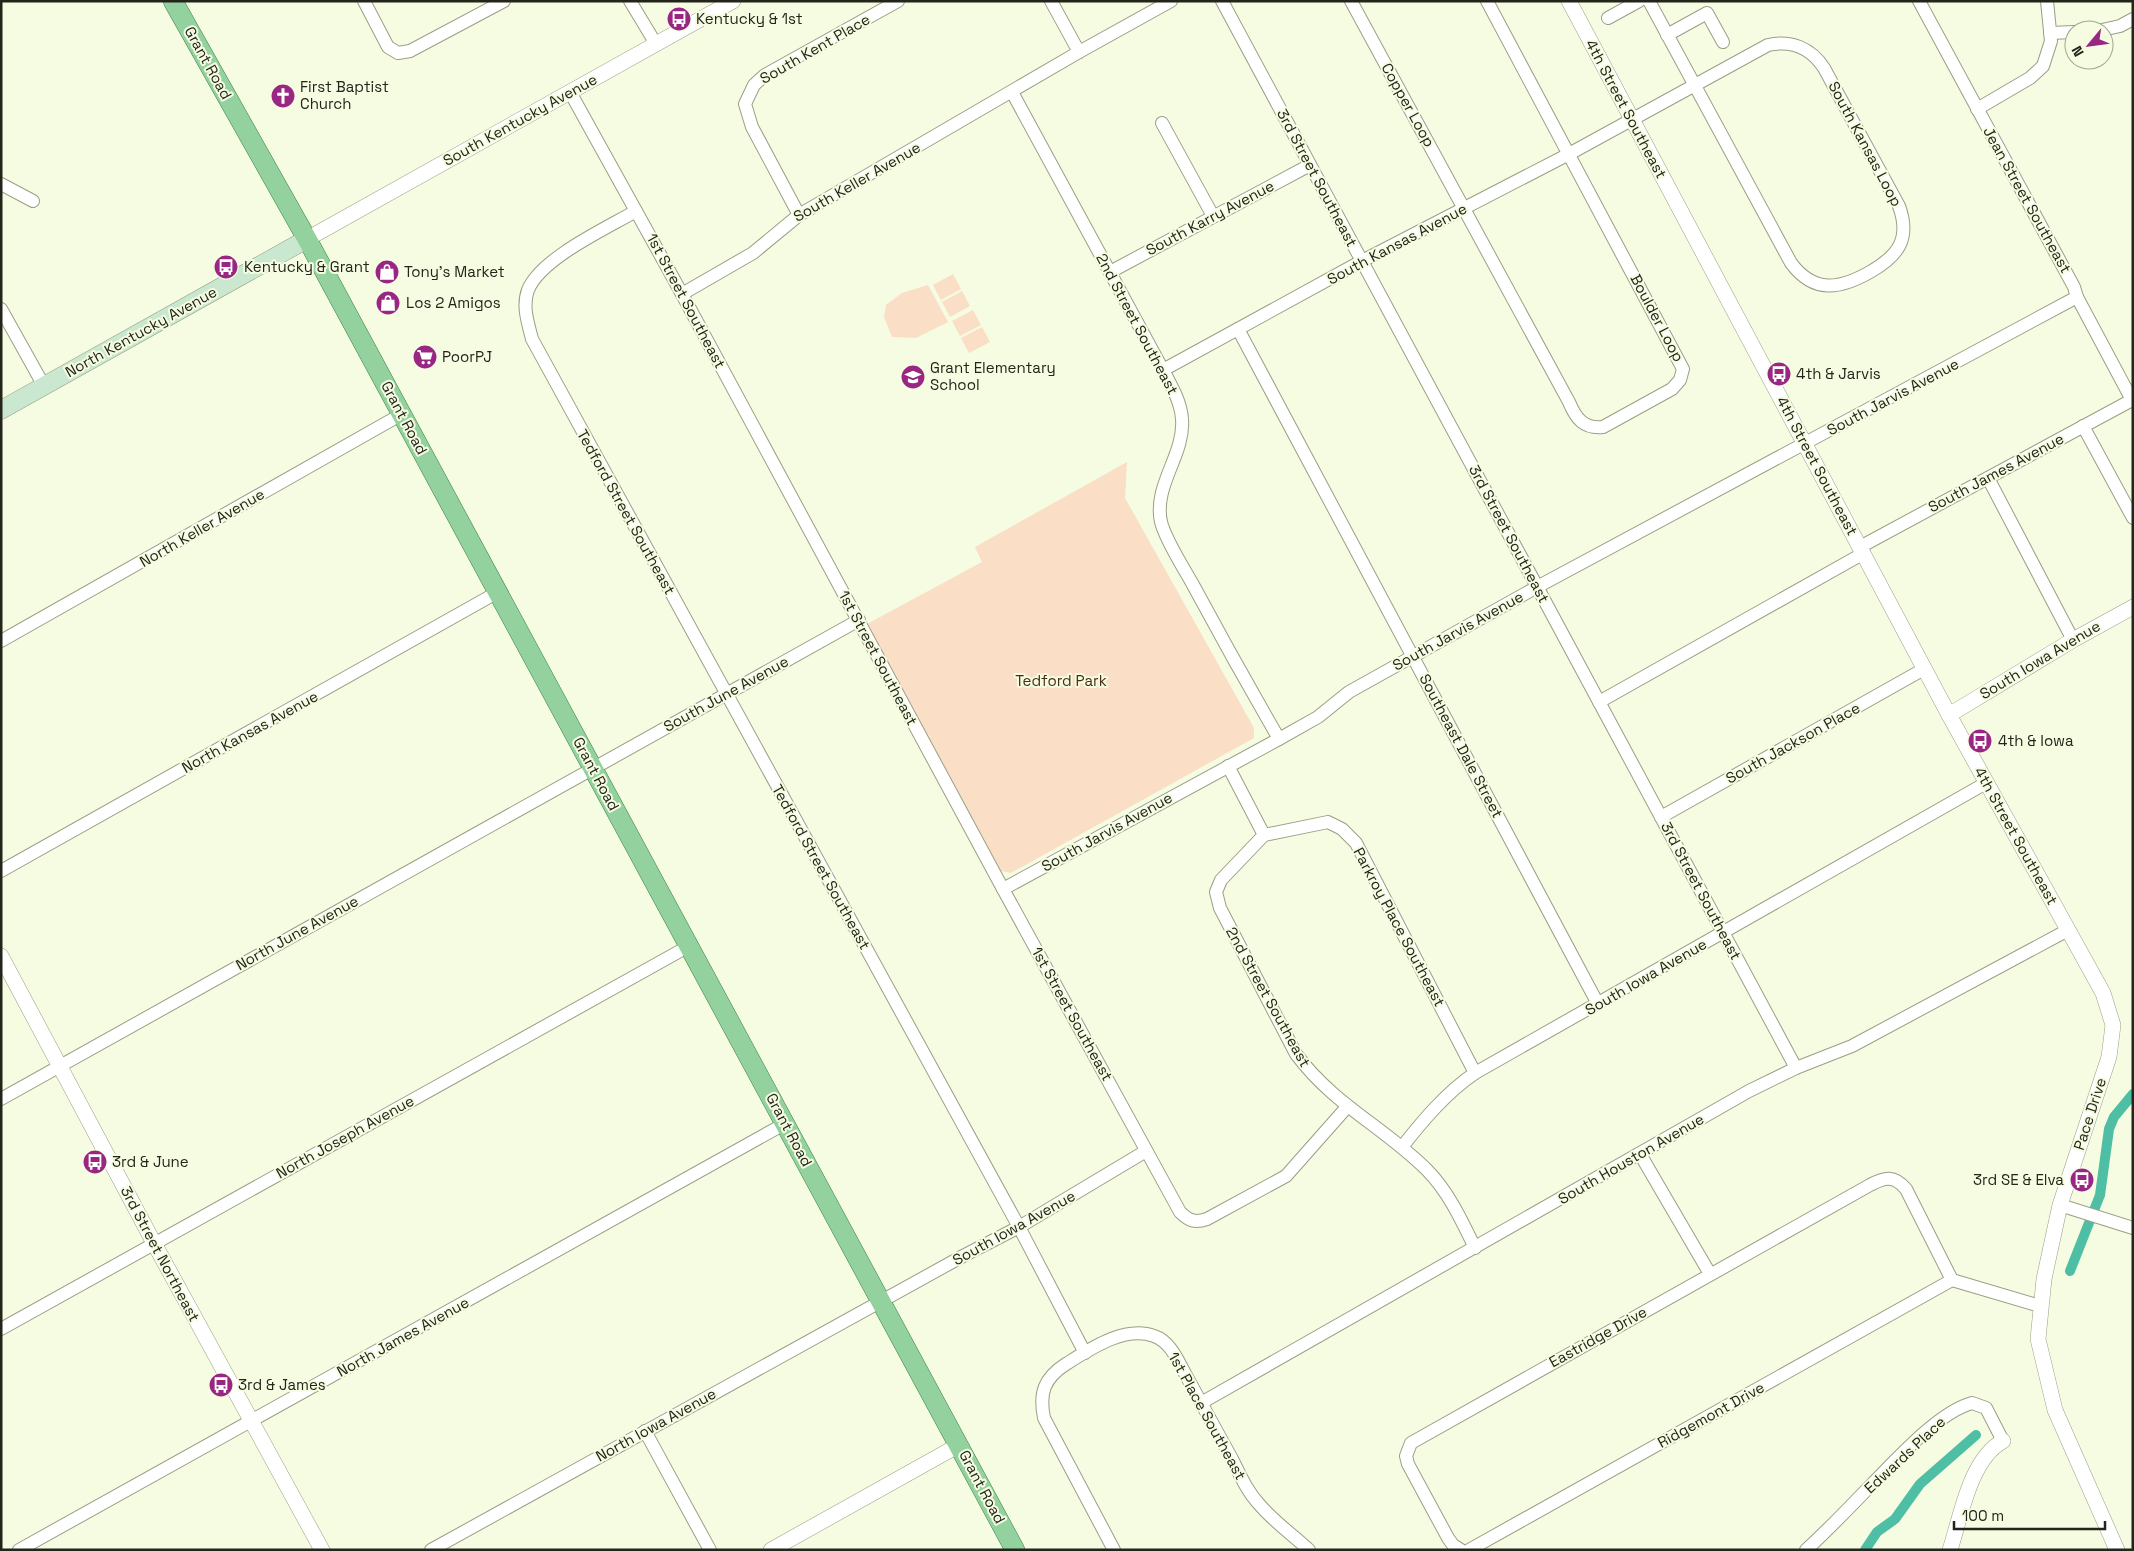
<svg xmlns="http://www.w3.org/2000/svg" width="2134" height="1551" font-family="'Space Grotesk',sans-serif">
	<rect width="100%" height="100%" fill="#f5fce1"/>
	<g fill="#fadec6">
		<polygon points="953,274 961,289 941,300 933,285"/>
		<polygon points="928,285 948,322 916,338 892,337 884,317 886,305 902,293"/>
		<polygon points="962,291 970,306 950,317 942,302"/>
		<polygon points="973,310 981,325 960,336 952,321"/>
		<polygon points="982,327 990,342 969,353 961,338"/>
		<polygon points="1127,462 1125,498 1254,728 1254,738 1011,873 1001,871 867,624 982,562 975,547"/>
	</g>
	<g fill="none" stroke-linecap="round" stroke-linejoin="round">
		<g stroke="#4ebea4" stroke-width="10">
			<polyline points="2070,1271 2100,1195 2109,1129 2114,1117 2133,1094"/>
			<polyline points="1865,1550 1877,1532 1895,1519 1920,1484 1976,1435"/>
		</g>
		<defs>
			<g id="minor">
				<polyline points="364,1 388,47 398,53 410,51 504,1"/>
				<polyline points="630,1 656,44"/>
				<polyline points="1051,1 1079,52"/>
				<polyline points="1222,1 1796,1068"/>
				<path d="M 1351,1 L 1569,402 C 1576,419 1584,429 1603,427 L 1672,389 L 1680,380 L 1683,369 L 1487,1"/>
				<polyline points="1608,18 1639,1"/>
				<polyline points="2102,30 2120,26 2133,19"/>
				<polyline points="2050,33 2074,32"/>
				<polyline points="1667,35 1707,13 1723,42"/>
				<path d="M 570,92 L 682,294 L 1003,889 L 1180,1212 C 1189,1221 1195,1223 1207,1219 L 1286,1176 L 1347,1107"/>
				<path d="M 1012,92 L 1163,370 C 1171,385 1181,402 1182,419 C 1185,455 1153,485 1161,522 C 1166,541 1182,565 1192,583 C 1220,635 1249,687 1279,739"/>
				<polyline points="1977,109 2030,78 2043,66 2051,41 2047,1"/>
				<polyline points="1162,123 1213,216"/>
				<polyline points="1,184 33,201"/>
				<path d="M 636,211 C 607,228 541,258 528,290 C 522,306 528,323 532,339 L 1019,1227 L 1085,1353"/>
				<polyline points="799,215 752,127 745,104 754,85 765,75 898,1"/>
				<polyline points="1110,272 1310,165"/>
				<polyline points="682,294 753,253 799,215 1079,52 1171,1"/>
				<polyline points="1,309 44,386"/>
				<polyline points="1238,329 1598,1004"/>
				<path d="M 1163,370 L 1362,261 L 1569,154 L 1768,45 C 1791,40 1811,48 1824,68 L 1899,206 C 1911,239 1898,256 1870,272 C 1840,289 1814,294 1791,263 L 1649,1"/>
				<polyline points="2083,426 2133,518"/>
				<polyline points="1988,478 2073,640"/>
				<polyline points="1860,547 2132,400 2077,297 2074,287 1919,1"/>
				<polyline points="1,641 402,414"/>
				<polyline points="1599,702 1864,553"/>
				<polyline points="1228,766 1264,835"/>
				<polyline points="1661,817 1924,669"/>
				<path d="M 1264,835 L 1221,880 L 1216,892 L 1220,908 L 1296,1054 C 1334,1105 1384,1127 1427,1170 C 1448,1191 1462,1221 1475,1248"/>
				<polyline points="1264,835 1328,822 1342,829 1356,843 1475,1073"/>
				<polyline points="1,871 498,592"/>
				<polyline points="1003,889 1279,739 1318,717 1349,692 1537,587 2077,297"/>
				<polyline points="1,1099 859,620"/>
				<path d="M 1402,1147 C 1424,1119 1446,1093 1475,1073 L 1986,783"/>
				<polyline points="1640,1154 1710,1274"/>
				<polyline points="2060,1205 2133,1228"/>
				<polyline points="1952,1280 2040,1306"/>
				<polyline points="1,1329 689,946"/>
				<polyline points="1201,1403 1749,1091 1796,1068 1852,1046 2068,930"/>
				<polyline points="645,1431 710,1550"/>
				<polyline points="19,1550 786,1123"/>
				<polyline points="431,1550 963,1256 1019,1227 1146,1151"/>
				<path d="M 1114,1550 L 1044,1418 C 1039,1393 1044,1378 1066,1364 C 1090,1349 1125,1325 1154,1336 C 1172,1342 1179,1364 1188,1379 C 1203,1406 1217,1432 1232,1459 C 1240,1475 1247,1491 1259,1504 C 1273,1521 1293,1535 1309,1550"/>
				<path d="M 1461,1550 L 1453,1545 L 1448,1538 L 1408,1464 L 1406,1456 L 1411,1443 L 1870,1185 C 1885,1177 1894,1175 1906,1189 L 1952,1280"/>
				<polyline points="1469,1550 1952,1280"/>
				<path d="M 1806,1550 C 1830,1528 1852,1505 1874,1482 C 1898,1458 1939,1412 1972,1403 L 1986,1408 L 2003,1441"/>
			</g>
			<g id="tertiary">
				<polyline points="1569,1 1949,715 2103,993 2113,1025 2109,1057 2060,1205 2044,1279 2038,1339 2055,1410 2117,1550"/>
				<polyline points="307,239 733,1"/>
				<polyline points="1949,715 2073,640 2133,607"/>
				<polyline points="1,956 155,1245 322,1550"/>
				<polyline points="771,1550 959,1445"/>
				<path d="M 1950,1550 C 1961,1516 1970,1459 2003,1441"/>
			</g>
			<polyline id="secondary" points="1,410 307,239"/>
			<polyline id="primary" points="173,1 307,239 1015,1550"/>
		</defs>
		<use href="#minor" stroke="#999f86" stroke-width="14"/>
		<use href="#tertiary" stroke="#999f86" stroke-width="16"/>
		<use href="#secondary" stroke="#999f86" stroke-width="19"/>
		<use href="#primary" stroke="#3d8147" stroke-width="20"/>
		<use href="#minor" stroke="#fff" stroke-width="12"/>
		<use href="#tertiary" stroke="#fff" stroke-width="15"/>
		<use href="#secondary" stroke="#c9e8cf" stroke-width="18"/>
		<use href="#primary" stroke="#93d19e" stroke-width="19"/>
	</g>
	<defs>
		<symbol id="bus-disc" viewBox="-11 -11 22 22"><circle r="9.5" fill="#9a2683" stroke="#f5fce1"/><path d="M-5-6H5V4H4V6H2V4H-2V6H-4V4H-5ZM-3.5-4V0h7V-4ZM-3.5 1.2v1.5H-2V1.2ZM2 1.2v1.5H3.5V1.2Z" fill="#fff"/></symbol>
		<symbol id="church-disc" viewBox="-11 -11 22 22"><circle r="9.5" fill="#9a2683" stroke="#f5fce1"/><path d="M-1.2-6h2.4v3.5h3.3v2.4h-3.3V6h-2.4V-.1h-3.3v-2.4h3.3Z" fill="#fff"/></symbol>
		<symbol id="shop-disc" viewBox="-11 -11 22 22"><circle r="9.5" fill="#9a2683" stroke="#f5fce1"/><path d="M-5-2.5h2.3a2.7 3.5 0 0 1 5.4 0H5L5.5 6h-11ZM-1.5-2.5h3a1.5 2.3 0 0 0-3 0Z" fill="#fff"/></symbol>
		<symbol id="supermarket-disc" viewBox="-11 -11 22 22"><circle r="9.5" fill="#9a2683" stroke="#f5fce1"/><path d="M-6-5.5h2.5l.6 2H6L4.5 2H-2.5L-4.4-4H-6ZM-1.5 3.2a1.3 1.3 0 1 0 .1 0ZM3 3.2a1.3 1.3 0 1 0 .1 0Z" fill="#fff"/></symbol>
		<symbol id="school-disc" viewBox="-11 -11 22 22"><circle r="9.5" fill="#9a2683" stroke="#f5fce1"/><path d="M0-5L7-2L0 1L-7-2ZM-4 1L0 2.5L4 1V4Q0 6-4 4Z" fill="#fff"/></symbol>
	</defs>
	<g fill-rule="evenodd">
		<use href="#bus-disc" x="665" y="5" width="28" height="28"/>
		<use href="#church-disc" x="269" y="82" width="28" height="28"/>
		<use href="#bus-disc" x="212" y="253" width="28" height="28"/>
		<use href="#shop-disc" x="373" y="258" width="28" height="28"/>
		<use href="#shop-disc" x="374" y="289" width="28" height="28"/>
		<use href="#supermarket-disc" x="411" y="343" width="28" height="28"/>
		<use href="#bus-disc" x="1765" y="360" width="28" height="28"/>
		<use href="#school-disc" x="899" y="363" width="28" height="28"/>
		<use href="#bus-disc" x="1966" y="727" width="28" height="28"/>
		<use href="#bus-disc" x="81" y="1148" width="28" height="28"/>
		<use href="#bus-disc" x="2068" y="1166" width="28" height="28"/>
		<use href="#bus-disc" x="207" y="1371" width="28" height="28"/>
	</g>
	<g text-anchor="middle" stroke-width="4" stroke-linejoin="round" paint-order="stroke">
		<g font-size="15" fill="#23251b" stroke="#f5fce1" text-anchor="start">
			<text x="696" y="24">Kentucky &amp; 1st</text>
			<text x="300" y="92">First Baptist<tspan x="300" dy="17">Church</tspan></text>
			<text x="244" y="272">Kentucky &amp; Grant</text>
			<text x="404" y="277">Tony's Market</text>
			<text x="406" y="308">Los 2 Amigos</text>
			<text x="442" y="362">PoorPJ</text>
			<text x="930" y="373">Grant Elementary<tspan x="930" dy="17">School</tspan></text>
			<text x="1796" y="379">4th &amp; Jarvis</text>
			<text x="1998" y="746">4th &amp; Iowa</text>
			<text x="112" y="1167">3rd &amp; June</text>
			<text x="2064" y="1185" text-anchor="end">3rd SE &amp; Elva</text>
			<text x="238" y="1390">3rd &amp; James</text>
		</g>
		<g font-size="15" fill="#23251b" stroke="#f5fce1">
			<text transform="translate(815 49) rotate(-30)" y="5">South Kent Place</text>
			<text transform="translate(208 63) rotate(61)" y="5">Grant Road</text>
			<text transform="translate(1408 105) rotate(61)" y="5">Copper Loop</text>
			<text transform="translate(1626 109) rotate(62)" y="5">4th Street Southeast</text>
			<text transform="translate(520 120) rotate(-29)" y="5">South Kentucky Avenue</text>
			<text transform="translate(1865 144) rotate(62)" y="5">South Kansas Loop</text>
			<text transform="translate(1317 178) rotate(62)" y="5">3rd Street Southeast</text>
			<text transform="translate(857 182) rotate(-30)" y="5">South Keller Avenue</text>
			<text transform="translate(2027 200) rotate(61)" y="5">Jean Street Southeast</text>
			<text transform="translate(1210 218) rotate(-28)" y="5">South Karry Avenue</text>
			<text transform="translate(1397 244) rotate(-28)" y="5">South Kansas Avenue</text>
			<text transform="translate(686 301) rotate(62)" y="5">1st Street Southeast</text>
			<text transform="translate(1657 318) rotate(62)" y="5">Boulder Loop</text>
			<text transform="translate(1137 324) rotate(62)" y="5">2nd Street Southeast</text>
			<text transform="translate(141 332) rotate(-29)" y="5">North Kentucky Avenue</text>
			<text transform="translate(1893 397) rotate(-28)" y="5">South Jarvis Avenue</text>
			<text transform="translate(404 418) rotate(62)" y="5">Grant Road</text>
			<text transform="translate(1817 466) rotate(62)" y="5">4th Street Southeast</text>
			<text transform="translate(1996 473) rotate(-28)" y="5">South James Avenue</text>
			<text transform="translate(626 512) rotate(61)" y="5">Tedford Street Southeast</text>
			<text transform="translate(202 528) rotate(-30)" y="5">North Keller Avenue</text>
			<text transform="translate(1509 534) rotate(62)" y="5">3rd Street Southeast</text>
			<text transform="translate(1458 631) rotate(-29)" y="5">South Jarvis Avenue</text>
			<text transform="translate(878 658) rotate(62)" y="5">1st Street Southeast</text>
			<text transform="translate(2040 660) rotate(-31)" y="5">South Iowa Avenue</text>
			<text transform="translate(726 694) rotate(-29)" y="5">South June Avenue</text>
			<text transform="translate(250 732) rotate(-29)" y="5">North Kansas Avenue</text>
			<text transform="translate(1793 743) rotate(-29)" y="5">South Jackson Place</text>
			<text transform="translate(1461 746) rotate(62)" y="5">Southeast Dale Street</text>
			<text transform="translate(596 774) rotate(62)" y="5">Grant Road</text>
			<text transform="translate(1107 832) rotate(-29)" y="5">South Jarvis Avenue</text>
			<text transform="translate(2016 836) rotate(61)" y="5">4th Street Southeast</text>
			<text transform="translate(821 867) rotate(61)" y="5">Tedford Street Southeast</text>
			<text transform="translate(1701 891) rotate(62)" y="5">3rd Street Southeast</text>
			<text transform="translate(1399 927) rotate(62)" y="5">Parkroy Place Southeast</text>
			<text transform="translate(297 933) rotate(-29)" y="5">North June Avenue</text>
			<text transform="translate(1646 977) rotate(-30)" y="5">South Iowa Avenue</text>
			<text transform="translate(1268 997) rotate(61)" y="5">2nd Street Southeast</text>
			<text transform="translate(1072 1014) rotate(61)" y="5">1st Street Southeast</text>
			<text transform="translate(2090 1114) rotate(-72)" y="5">Pace Drive</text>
			<text transform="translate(789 1130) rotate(62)" y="5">Grant Road</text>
			<text transform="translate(345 1137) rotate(-29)" y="5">North Joseph Avenue</text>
			<text transform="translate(1631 1159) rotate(-30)" y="5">South Houston Avenue</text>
			<text transform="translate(1014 1228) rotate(-29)" y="5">South Iowa Avenue</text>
			<text transform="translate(160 1254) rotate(62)" y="5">3rd Street Northeast</text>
			<text transform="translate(403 1337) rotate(-29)" y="5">North James Avenue</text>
			<text transform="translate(1598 1337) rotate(-29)" y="5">Eastridge Drive</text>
			<text transform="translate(1711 1415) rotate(-29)" y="5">Ridgemont Drive</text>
			<text transform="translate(1207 1416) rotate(61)" y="5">1st Place Southeast</text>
			<text transform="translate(656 1425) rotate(-29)" y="5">North Iowa Avenue</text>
			<text transform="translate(1905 1455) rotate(-43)" y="5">Edwards Place</text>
			<text transform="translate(982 1487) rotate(62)" y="5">Grant Road</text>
		</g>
		<g font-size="15" fill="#482d13" stroke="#f5fce1">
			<text x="1061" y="686">Tedford Park</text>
		</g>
	</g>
	<rect width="2134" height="1551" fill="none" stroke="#23251b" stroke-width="5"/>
	<g transform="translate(2089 45) rotate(241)"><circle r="24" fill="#f5fce1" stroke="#a1a692"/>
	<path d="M0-4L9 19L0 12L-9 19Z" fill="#9a2683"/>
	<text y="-8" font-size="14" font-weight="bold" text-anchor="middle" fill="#23251b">N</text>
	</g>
	<path d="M1954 1521v8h151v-8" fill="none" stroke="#23251b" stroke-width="2.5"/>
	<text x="1962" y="1521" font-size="15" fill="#23251b" stroke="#f5fce1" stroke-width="4" paint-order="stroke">100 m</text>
</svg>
